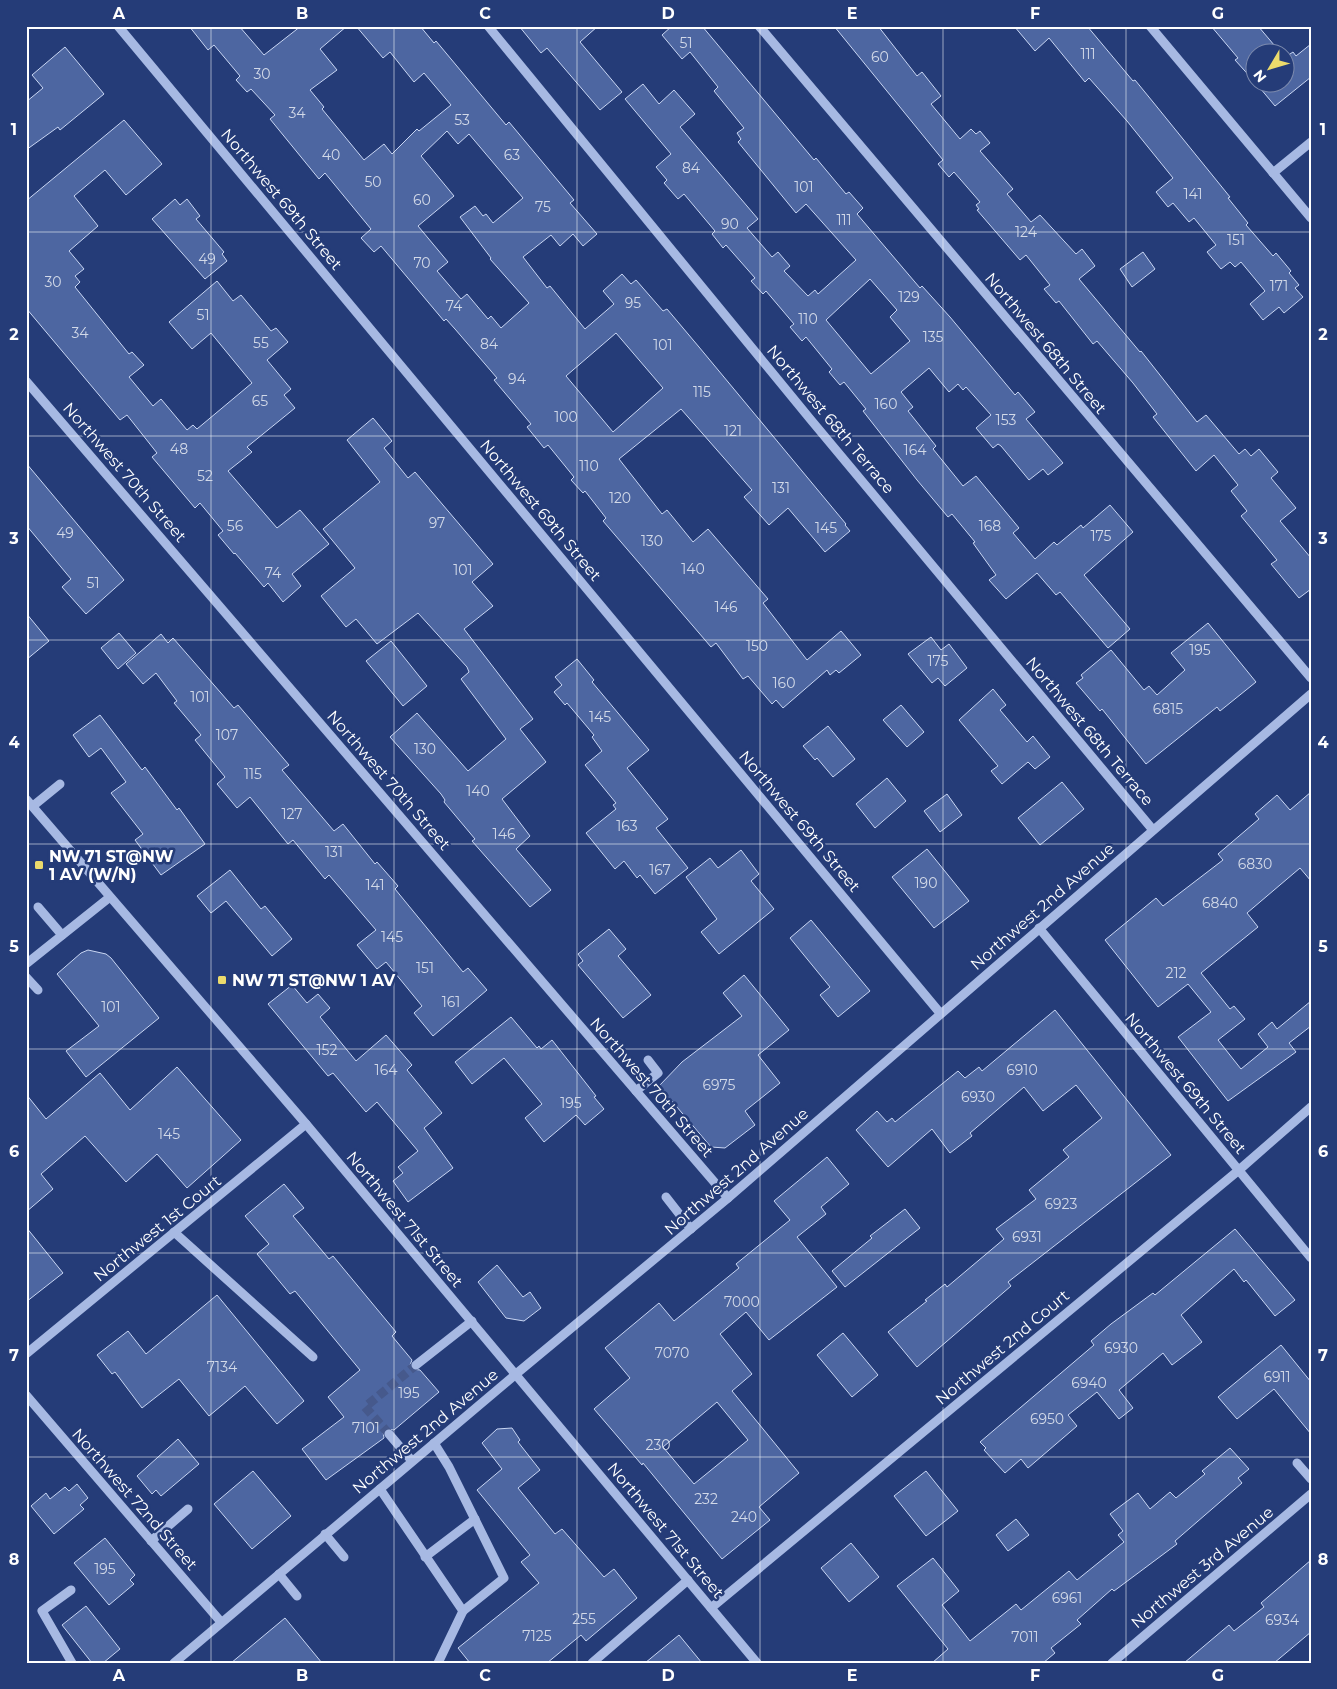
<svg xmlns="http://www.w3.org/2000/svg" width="1337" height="1689" font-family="Montserrat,sans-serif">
	<rect width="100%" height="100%" fill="#253c78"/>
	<g fill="#4d66a1" stroke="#c9d6f3" fill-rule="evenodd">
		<path d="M 189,26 L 239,26 L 264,55 L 301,26 L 347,26 L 320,49 L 337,70 L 310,90 L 324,107 L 322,109 L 364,160 L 384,144 L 392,154 L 417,129 L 419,131 L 451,105 L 424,73 L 414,82 L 390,52 L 383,58 L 356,26 L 420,26 L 434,43 L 436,41 L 506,125 L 509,122 L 574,200 L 570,203 L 597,234 L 583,246 L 573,234 L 560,246 L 551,235 L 523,257 L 547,288 L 550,286 L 585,329 L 614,304 L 603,291 L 622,274 L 631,284 L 636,280 L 663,311 L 667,309 L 699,347 L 846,524 L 845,525 L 850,531 L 825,552 L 788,508 L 769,525 L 744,497 L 752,490 L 681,409 L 619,459 L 662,514 L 667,510 L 693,542 L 708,529 L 768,599 L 763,603 L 807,660 L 841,631 L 861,655 L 839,673 L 836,670 L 830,675 L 827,670 L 783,708 L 776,700 L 772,704 L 748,676 L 743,679 L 716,643 L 711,647 L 603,521 L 606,518 L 585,491 L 583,493 L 571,480 L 574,477 L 548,445 L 544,448 L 527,427 L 531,424 L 494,380 L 497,378 L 455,329 L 446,319 L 444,321 L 381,246 L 374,252 L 361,238 L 371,229 L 325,173 L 319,179 L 270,119 L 275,115 L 251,89 L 247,92 L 236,80 L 240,76 L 214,45 L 208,50 ZM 447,131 L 458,144 L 469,134 L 523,198 L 493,223 L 486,214 L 483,216 L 475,206 L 460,217 L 491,258 L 490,259 L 529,303 L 501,328 L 491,316 L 488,319 L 467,294 L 461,299 L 437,271 L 448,262 L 418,226 L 454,196 L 421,156 ZM 616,333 L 663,388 L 613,432 L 566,376 Z"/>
		<polygon points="519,26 598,26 580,42 622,92 600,110 547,48 541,53"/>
		<path d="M 672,26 L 702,26 L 814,160 L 816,158 L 846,194 L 849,192 L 863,208 L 857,214 L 920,288 L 922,286 L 950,317 L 1015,395 L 1018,392 L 1035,412 L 1026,419 L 1063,463 L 1048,475 L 1043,469 L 1029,480 L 1001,446 L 998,444 L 993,448 L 976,428 L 991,415 L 966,387 L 963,390 L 958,384 L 949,392 L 929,368 L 901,392 L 913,407 L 908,411 L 936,446 L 933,449 L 963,486 L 976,476 L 1019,528 L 1013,533 L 1035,559 L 1054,542 L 1057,545 L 1081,525 L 1083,528 L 1110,505 L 1133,532 L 1084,575 L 1130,629 L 1108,648 L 1060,592 L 1056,595 L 1037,573 L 1006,599 L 989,580 L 996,575 L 973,543 L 975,542 L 952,514 L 948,517 L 917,480 L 863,411 L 866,409 L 844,382 L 840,385 L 829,372 L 832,369 L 806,337 L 802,341 L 790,327 L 794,324 L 766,291 L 763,294 L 751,281 L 755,278 L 726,245 L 723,248 L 712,234 L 715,231 L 684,194 L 678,199 L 664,183 L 667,180 L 656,167 L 671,154 L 625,99 L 643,84 L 659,104 L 674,90 L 695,114 L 680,127 L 758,219 L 747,228 L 772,257 L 778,252 L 790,266 L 784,271 L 808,296 L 815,290 L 818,294 L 856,260 L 806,204 L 796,213 L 738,142 L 741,139 L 737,133 L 744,128 L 714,91 L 718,87 L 690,52 L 682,59 L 662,35 ZM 870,279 L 897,310 L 890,317 L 910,341 L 871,374 L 826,320 Z"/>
		<polygon points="834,26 878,26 917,76 922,72 941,96 931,104 960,139 971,129 976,134 980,131 990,143 980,151 1013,189 1007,194 1031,222 1040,215 1076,254 1082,249 1089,258 1095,266 1079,279 1140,352 1141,351 1197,422 1206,415 1239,454 1245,449 1251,456 1259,449 1278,472 1271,478 1296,508 1280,521 1311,558 1311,589 1299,598 1271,564 1277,560 1241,516 1247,511 1231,491 1238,485 1214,455 1196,471 1153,417 1157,414 1133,383 1097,341 1093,344 1059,301 1056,303 1044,289 1050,285 1026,255 1020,260 977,210 979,209 976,205 980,202 954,172 949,177 938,164 943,160"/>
		<polygon points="1014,26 1087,26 1133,81 1135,80 1153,102 1230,197 1228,198 1248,223 1246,225 1273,256 1276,253 1291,271 1289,273 1299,285 1295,288 1303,297 1284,313 1279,307 1263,320 1250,304 1265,291 1241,262 1235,267 1230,262 1221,269 1207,252 1216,245 1194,218 1189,222 1173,203 1168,207 1156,192 1173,178 1127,121 1089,78 1085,82 1049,38 1035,51"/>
		<polygon points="1211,26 1258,26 1280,52 1254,52 1254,81 1235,60 1238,58"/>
		<polygon points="1311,44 1311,77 1275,106 1255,82 1284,82 1284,58 1293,52 1296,56"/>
		<polygon points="65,47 104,94 60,130 58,127 26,150 26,102 43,88 32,75"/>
		<polygon points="124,120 162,164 126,195 105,170 74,196 98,226 69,251 84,269 75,276 80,282 75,287 129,354 132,352 144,365 129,377 153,406 161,399 187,430 193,425 197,429 252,383 211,333 192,349 169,322 217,281 233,301 241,295 271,331 276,328 288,342 267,360 291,389 284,395 295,408 247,447 252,452 228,471 277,528 300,510 329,544 292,574 301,586 283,602 268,583 264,587 235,553 234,554 218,535 223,531 200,503 195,508 152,457 157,453 127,415 120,420 26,308 26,201"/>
		<polygon points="175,199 180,205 187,199 200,216 196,219 224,252 222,254 227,261 205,279 152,219"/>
		<polygon points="1143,252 1155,269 1132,287 1120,269"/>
		<polygon points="373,418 392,441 384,448 408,478 415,472 493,564 472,582 493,606 464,629 533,719 520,729 546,762 502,799 530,836 516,849 551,890 530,907 472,841 475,839 444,802 445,800 441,794 390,737 417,713 468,771 506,739 461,679 469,672 467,667 418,613 377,644 356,619 346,627 321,596 355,568 323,529 380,482 347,440"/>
		<polygon points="26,463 124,580 86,614 62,587 71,579 26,525"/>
		<polygon points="26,613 49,641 26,660"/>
		<polygon points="1208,623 1256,682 1220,711 1217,707 1146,764 1102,709 1100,711 1076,683 1083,678 1081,675 1111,650 1144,690 1149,686 1157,695 1185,670 1171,653"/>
		<polygon points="119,633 136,653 118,669 101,648"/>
		<polygon points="161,634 168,643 173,638 234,708 238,705 289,765 282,770 334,831 343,824 375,864 377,862 398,886 395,889 463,972 468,968 487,990 433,1036 414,1013 422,1006 386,962 377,969 357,945 376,930 329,875 325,879 293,840 288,844 250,797 237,808 217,784 225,777 195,740 201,735 174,703 177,701 156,673 143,684 126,664"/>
		<polygon points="931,637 941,650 949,644 967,668 945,686 938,678 932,683 908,654"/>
		<polygon points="391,641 427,686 403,706 366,661"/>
		<polygon points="577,659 594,680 592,682 649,750 627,768 668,819 656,828 688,868 655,894 640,875 637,878 624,861 615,869 586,833 616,809 613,805 616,803 585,765 602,751 592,737 594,735 567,703 565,705 554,692 562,685 555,677"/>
		<polygon points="993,689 1006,705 1000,710 1027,742 1033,736 1050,757 1035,769 1028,762 1002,784 991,771 998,766 959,720"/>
		<polygon points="901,705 924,732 907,747 883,720"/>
		<polygon points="100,715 142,770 145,767 177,810 179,808 205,844 161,875 135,840 143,834 111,793 126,782 101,748 89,757 73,735"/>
		<polygon points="828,726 855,759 833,777 817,758 815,760 803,746"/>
		<polygon points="887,778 906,801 875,828 856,804"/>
		<polygon points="1062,782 1084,809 1040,845 1018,818"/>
		<polygon points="1311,792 1311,881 1300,868 1247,913 1258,927 1201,973 1230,1009 1234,1006 1245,1019 1218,1040 1241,1069 1268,1047 1258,1034 1272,1022 1277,1029 1311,1001 1311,1026 1289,1043 1296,1052 1228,1101 1178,1037 1211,1012 1188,984 1158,1007 1105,940 1156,898 1163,906 1223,860 1218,854 1259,819 1255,814 1277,795 1290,810"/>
		<polygon points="947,794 962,815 940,832 924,811"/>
		<polygon points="927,849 969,901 934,928 892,877"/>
		<polygon points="741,850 759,874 751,881 774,909 719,954 701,932 717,919 686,877 710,858 718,868"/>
		<polygon points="230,870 261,909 265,906 292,939 272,956 226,901 211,913 197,896"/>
		<polygon points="811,920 870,991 838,1017 820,995 830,987 790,938"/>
		<polygon points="609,929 626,949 618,956 651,995 623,1018 578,965 583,961 578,954"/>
		<polygon points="88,950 106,954 111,958 159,1018 86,1077 66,1051 99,1026 57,974 81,953"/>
		<polygon points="744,975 789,1030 758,1055 780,1083 745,1111 755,1125 725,1148 711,1147 659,1086 682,1062 742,1016 723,993"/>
		<polygon points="292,985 307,1003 318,994 330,1008 320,1017 356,1061 386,1035 412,1065 407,1070 442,1113 424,1128 453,1168 408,1202 393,1181 403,1173 398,1167 418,1151 377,1102 366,1112 333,1073 328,1076 268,1004"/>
		<polygon points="1055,1010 1171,1155 1008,1282 1011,1286 917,1367 888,1332 927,1301 925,1300 945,1284 947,1287 1004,1239 996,1229 1036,1199 1029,1190 1069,1157 1063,1150 1102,1118 1076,1085 1043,1111 1024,1087 970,1133 972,1136 950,1153 932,1129 888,1167 856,1130 877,1111 887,1122 892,1118 895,1122 958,1071 965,1078 979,1067 982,1071"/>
		<polygon points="511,1017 537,1048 539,1046 541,1049 552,1040 596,1096 594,1097 604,1109 585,1125 576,1115 544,1142 525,1118 542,1104 504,1058 472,1084 455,1062"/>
		<polygon points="177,1067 241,1140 187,1188 157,1154 126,1182 85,1136 41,1174 53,1189 26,1212 26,1094 46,1119 100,1073 130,1110"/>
		<path d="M 827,1157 L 849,1184 L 821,1207 L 826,1214 L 797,1237 L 837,1287 L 769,1340 L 746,1312 L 720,1334 L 752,1374 L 732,1391 L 799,1473 L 759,1507 L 770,1520 L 722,1559 L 643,1463 L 642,1465 L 594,1409 L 630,1378 L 605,1348 L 659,1303 L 674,1321 L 739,1268 L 736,1264 L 790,1220 L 774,1201 ZM 717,1402 L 748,1440 L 694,1484 L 663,1447 Z"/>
		<polygon points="284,1184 304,1208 293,1216 329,1259 333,1256 396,1332 392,1336 412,1360 410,1365 411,1369 420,1370 439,1392 394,1430 385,1429 383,1432 384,1438 326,1480 302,1449 344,1417 328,1397 360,1370 295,1291 290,1294 257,1254 269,1244 245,1216"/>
		<polygon points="905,1209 920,1228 845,1287 832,1271 872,1238 870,1236"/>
		<polygon points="26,1227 63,1273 26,1302"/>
		<polygon points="1235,1229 1295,1300 1275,1316 1246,1280 1244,1282 1234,1269 1181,1315 1202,1342 1172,1365 1163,1353 1119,1390 1133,1408 1119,1419 1097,1392 1068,1415 1077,1426 1028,1468 1021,1459 1005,1473 984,1450 986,1448 980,1442 1094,1345 1091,1341 1111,1324 1153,1293 1155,1295"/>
		<polygon points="497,1265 523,1297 530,1292 541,1308 524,1321 506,1318 478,1282"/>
		<polygon points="217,1295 304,1401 277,1424 245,1386 209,1416 179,1379 142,1408 115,1372 112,1374 97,1355 128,1331 146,1354"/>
		<polygon points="843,1333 878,1375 852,1397 817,1355"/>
		<polygon points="1281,1345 1311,1382 1311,1434 1274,1389 1237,1419 1218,1397"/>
		<polygon points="512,1428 520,1440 518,1442 540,1470 518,1488 555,1534 562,1529 604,1577 614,1569 637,1598 586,1641 581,1635 547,1663 470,1663 458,1648 539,1583 521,1562 530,1555 477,1490 502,1469 482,1443 497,1429"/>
		<polygon points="178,1439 199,1464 161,1496 156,1490 152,1494 137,1476"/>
		<polygon points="1230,1448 1249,1469 1238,1478 1242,1483 1175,1541 1177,1544 1114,1591 1112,1589 1077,1620 1081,1624 1051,1648 1055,1653 1043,1663 932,1663 948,1649 897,1586 933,1558 959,1591 942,1605 970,1641 1016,1604 1021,1610 1069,1571 1077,1580 1124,1542 1118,1535 1123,1531 1110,1514 1138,1493 1150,1509 1170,1492 1176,1498 1205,1474 1202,1471"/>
		<polygon points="253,1471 291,1516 252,1549 214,1504"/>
		<polygon points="926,1471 958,1511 926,1536 894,1496"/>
		<polygon points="77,1484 88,1498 80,1505 84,1509 54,1534 31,1506 46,1493 50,1499 65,1487 69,1491"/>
		<polygon points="1016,1519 1029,1535 1008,1551 996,1535"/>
		<polygon points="105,1538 135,1575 130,1580 134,1584 109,1605 74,1563"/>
		<polygon points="851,1543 879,1577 849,1602 821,1568"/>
		<polygon points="1311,1560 1311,1632 1274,1663 1184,1663 1229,1625 1234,1631 1264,1607 1261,1603"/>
		<polygon points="86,1606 120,1649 103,1663 92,1663 62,1625"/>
		<polygon points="285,1618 322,1663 231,1663"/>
		<polygon points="679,1635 702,1663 645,1663"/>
	</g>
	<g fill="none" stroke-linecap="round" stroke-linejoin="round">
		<polyline stroke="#46598c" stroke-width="9" stroke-dasharray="9 4.5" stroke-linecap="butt" points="389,1434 365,1407 416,1365"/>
		<g stroke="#a7b9e3" stroke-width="9">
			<polyline points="118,26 940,1013"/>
			<polyline points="488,26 811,420 1153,830"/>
			<polyline points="759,26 1311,678"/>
			<polyline points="1150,26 1311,218"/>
			<polyline points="1273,173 1311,142"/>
			<polyline points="26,381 728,1198"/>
			<polyline points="26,799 306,1124 757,1663"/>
			<polyline points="33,806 60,784"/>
			<polyline points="38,907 62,935"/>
			<polyline points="1039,928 1311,1258"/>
			<polyline points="26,964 110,897"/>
			<polyline points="26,977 38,990"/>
			<polyline points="636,1091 658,1073 648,1060"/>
			<polyline points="666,1197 691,1229"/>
			<polyline points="174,1232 313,1357"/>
			<polyline points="26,1354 306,1124"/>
			<polyline points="416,1365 472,1321"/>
			<polyline points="26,1395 221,1622"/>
			<polyline points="389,1434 412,1461"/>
			<polyline points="1297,1463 1311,1479"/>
			<polyline points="380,1489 463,1611 504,1578 449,1467 434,1443"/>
			<polyline points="325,1534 344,1557"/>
			<polyline points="151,1541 188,1509"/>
			<polyline points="425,1557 475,1519"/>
			<polyline points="279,1574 297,1596"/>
			<polyline points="71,1590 42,1611 72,1663"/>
			<polyline points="711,1608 1239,1170 1311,1107"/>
			<polyline points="174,1663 516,1374 728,1198 1311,694"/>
			<polyline points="438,1663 463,1611"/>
			<polyline points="592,1663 688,1580"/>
			<polyline points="1112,1663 1311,1494"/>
		</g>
	</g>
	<path fill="none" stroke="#fff" stroke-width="1" stroke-opacity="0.55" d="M 211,26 L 211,1663M 394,26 L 394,1663M 577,26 L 577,1663M 760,26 L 760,1663M 943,26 L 943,1663M 1126,26 L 1126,1663M 26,232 L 1311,232M 26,436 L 1311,436M 26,640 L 1311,640M 26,844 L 1311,844M 26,1049 L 1311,1049M 26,1253 L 1311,1253M 26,1457 L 1311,1457"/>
	<g fill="#ecdb6c" stroke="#253c78" stroke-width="2">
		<rect x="34" y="860" width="10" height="10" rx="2.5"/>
		<rect x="217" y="975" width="10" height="10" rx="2.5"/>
	</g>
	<g text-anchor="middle" stroke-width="5" stroke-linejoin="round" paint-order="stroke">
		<g font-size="14" fill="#d2d9e8">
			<text x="686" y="48">51</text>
			<text x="1088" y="59">111</text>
			<text x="880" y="62">60</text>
			<text x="262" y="79">30</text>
			<text x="297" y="118">34</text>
			<text x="462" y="125">53</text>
			<text x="331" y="160">40</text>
			<text x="512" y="160">63</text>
			<text x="691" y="173">84</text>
			<text x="373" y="187">50</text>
			<text x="804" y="192">101</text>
			<text x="1193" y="199">141</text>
			<text x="422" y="205">60</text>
			<text x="543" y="212">75</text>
			<text x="844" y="225">111</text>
			<text x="730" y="229">90</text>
			<text x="1026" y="237">124</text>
			<text x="1236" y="245">151</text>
			<text x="207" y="264">49</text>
			<text x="422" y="268">70</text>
			<text x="53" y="287">30</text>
			<text x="1279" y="291">171</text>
			<text x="909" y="302">129</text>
			<text x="633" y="308">95</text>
			<text x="454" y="311">74</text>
			<text x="203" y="320">51</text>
			<text x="808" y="324">110</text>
			<text x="80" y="338">34</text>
			<text x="933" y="342">135</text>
			<text x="261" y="348">55</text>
			<text x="489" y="349">84</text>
			<text x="663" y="350">101</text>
			<text x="517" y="384">94</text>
			<text x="702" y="397">115</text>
			<text x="260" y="406">65</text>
			<text x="886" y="409">160</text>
			<text x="566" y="422">100</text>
			<text x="1006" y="425">153</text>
			<text x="733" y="436">121</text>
			<text x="179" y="454">48</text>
			<text x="915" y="455">164</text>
			<text x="589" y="471">110</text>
			<text x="205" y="481">52</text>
			<text x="781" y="493">131</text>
			<text x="620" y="503">120</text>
			<text x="437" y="528">97</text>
			<text x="235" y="531">56</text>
			<text x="990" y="531">168</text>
			<text x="826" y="533">145</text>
			<text x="65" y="538">49</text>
			<text x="1101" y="541">175</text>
			<text x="652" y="546">130</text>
			<text x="693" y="574">140</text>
			<text x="463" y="575">101</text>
			<text x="273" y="578">74</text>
			<text x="93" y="588">51</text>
			<text x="726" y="612">146</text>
			<text x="757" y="651">150</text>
			<text x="1200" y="655">195</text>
			<text x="938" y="666">175</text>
			<text x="784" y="688">160</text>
			<text x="200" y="702">101</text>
			<text x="1168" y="714">6815</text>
			<text x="600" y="722">145</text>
			<text x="227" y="740">107</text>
			<text x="425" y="754">130</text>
			<text x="253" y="779">115</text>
			<text x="478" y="796">140</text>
			<text x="292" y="819">127</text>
			<text x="627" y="831">163</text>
			<text x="504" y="839">146</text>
			<text x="334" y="857">131</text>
			<text x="1255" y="869">6830</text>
			<text x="660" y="875">167</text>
			<text x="926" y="888">190</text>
			<text x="375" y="890">141</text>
			<text x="1220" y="908">6840</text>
			<text x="392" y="942">145</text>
			<text x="425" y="973">151</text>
			<text x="1176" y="978">212</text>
			<text x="451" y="1007">161</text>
			<text x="111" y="1012">101</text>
			<text x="327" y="1055">152</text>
			<text x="386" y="1075">164</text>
			<text x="1022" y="1075">6910</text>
			<text x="719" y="1090">6975</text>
			<text x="978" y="1102">6930</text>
			<text x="571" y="1108">195</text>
			<text x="169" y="1139">145</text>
			<text x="1061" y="1209">6923</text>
			<text x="1027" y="1242">6931</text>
			<text x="742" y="1307">7000</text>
			<text x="1121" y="1353">6930</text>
			<text x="672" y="1358">7070</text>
			<text x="222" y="1372">7134</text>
			<text x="1277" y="1382">6911</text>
			<text x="1089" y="1388">6940</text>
			<text x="409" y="1398">195</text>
			<text x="1047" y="1424">6950</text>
			<text x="366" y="1433">7101</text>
			<text x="658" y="1450">230</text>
			<text x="706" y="1504">232</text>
			<text x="744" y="1522">240</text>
			<text x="105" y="1574">195</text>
			<text x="1067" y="1603">6961</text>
			<text x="584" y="1624">255</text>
			<text x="1282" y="1625">6934</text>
			<text x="537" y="1641">7125</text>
			<text x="1025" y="1642">7011</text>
		</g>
		<g font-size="16" fill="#fff" stroke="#253c78">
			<text transform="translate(282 199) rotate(50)" y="6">Northwest 69th Street</text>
			<text transform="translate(1046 343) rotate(50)" y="6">Northwest 68th Street</text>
			<text transform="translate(831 419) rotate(50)" y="6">Northwest 68th Terrace</text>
			<text transform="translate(125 472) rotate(49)" y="6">Northwest 70th Street</text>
			<text transform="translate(541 510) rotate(50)" y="6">Northwest 69th Street</text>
			<text transform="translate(1090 731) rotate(50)" y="6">Northwest 68th Terrace</text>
			<text transform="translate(389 780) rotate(49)" y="6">Northwest 70th Street</text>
			<text transform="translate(800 821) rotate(50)" y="6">Northwest 69th Street</text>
			<text transform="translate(1042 906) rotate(-41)" y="6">Northwest 2nd Avenue</text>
			<text transform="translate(1186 1083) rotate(50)" y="6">Northwest 69th Street</text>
			<text transform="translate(652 1087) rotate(49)" y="6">Northwest 70th Street</text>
			<text transform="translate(736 1171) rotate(-41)" y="6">Northwest 2nd Avenue</text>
			<text transform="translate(405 1219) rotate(50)" y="6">Northwest 71st Street</text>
			<text transform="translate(157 1228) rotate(-39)" y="6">Northwest 1st Court</text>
			<text transform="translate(1002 1347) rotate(-40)" y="6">Northwest 2nd Court</text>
			<text transform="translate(425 1431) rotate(-40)" y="6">Northwest 2nd Avenue</text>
			<text transform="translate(135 1499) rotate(49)" y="6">Northwest 72nd Street</text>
			<text transform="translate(666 1530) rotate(50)" y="6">Northwest 71st Street</text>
			<text transform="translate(1202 1567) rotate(-40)" y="6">Northwest 3rd Avenue</text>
		</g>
		<g font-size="16" font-weight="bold" fill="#fff" stroke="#253c78" text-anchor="start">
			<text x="49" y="862">NW 71 ST@NW<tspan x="49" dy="18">1 AV (W/N)</tspan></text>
			<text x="232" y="986">NW 71 ST@NW 1 AV</text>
		</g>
	</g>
	<rect width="1337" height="1689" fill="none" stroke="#253c78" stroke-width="55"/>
	<g transform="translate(1270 68) rotate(232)"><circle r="24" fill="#253c78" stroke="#7c8aae"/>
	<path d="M0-4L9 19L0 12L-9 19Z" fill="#ecdb6c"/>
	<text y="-8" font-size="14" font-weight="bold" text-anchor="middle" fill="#ffffff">N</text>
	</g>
	<rect x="28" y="28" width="1282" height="1634" fill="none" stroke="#fff" stroke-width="2"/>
	<g font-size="16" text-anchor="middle" font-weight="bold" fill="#fff">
		<text x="119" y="19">A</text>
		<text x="302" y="19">B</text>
		<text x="485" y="19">C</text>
		<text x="668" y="19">D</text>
		<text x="852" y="19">E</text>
		<text x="1035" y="19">F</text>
		<text x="1218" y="19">G</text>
		<text x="14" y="135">1</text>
		<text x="1323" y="135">1</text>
		<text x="14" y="340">2</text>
		<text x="1323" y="340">2</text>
		<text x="14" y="544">3</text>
		<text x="1323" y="544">3</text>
		<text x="14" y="748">4</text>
		<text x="1323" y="748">4</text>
		<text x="14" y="952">5</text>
		<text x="1323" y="952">5</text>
		<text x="14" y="1157">6</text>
		<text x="1323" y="1157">6</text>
		<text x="14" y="1361">7</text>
		<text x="1323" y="1361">7</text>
		<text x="14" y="1565">8</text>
		<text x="1323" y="1565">8</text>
		<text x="119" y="1681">A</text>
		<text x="302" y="1681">B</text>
		<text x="485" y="1681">C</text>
		<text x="668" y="1681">D</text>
		<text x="852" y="1681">E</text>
		<text x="1035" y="1681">F</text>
		<text x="1218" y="1681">G</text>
	</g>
</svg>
